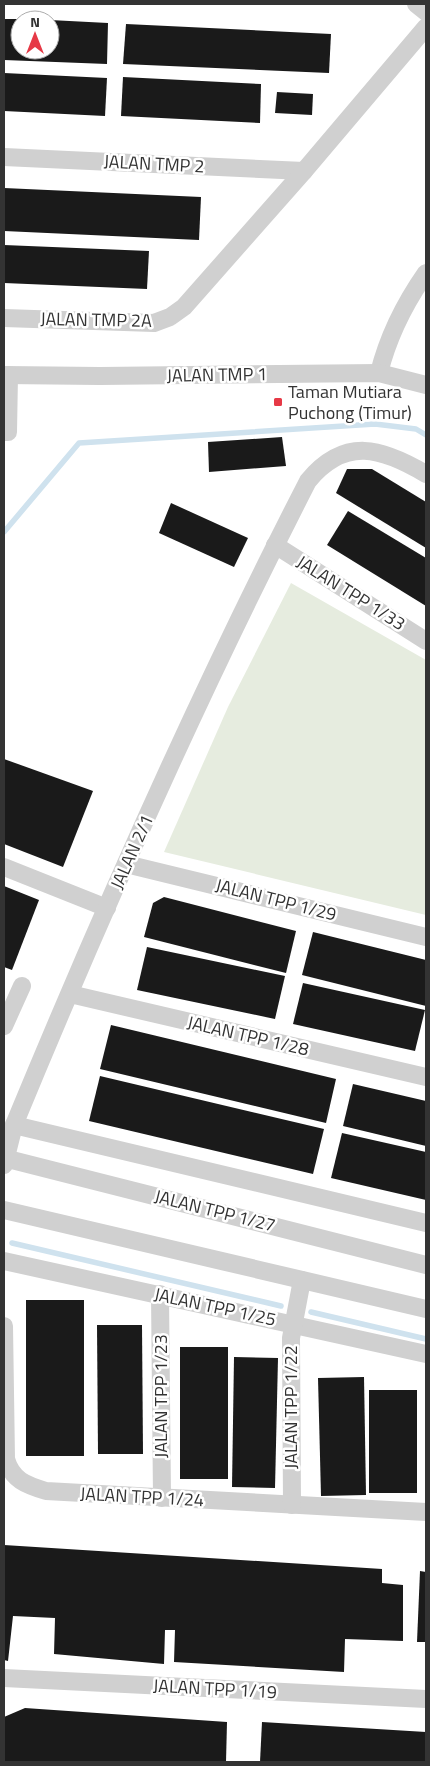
<svg xmlns="http://www.w3.org/2000/svg" width="430" height="1766" font-family="'Titillium Web',sans-serif">
	<rect width="100%" height="100%" fill="#fff"/>
	<polygon fill="#e6ecdf" points="291,583 426,660 426,915 164,852 228,707"/>
	<g fill="none" stroke-linecap="round" stroke-linejoin="round">
		<g stroke="#cfe2ee" stroke-width="5.5">
			<polyline points="4,532 79,443 375,424 416,429 426,435"/>
			<polyline points="12,1243 281,1306"/>
			<polyline points="311,1312 426,1339"/>
		</g>
	</g>
	<g fill="#1a1a1a">
		<polygon points="4,19 20,19 20,50 50,50 50,20 108,23 107,64 4,60"/>
		<polygon points="126,24 331,34 329,73 123,64"/>
		<polygon points="4,73 107,78 105,116 4,111"/>
		<polygon points="123,77 261,84 260,123 121,116"/>
		<polygon points="277,92 313,94 312,115 275,113"/>
		<polygon points="4,188 201,197 199,240 4,231"/>
		<polygon points="4,245 149,251 147,289 4,283"/>
		<polygon points="282,437 286,466 209,472 208,442"/>
		<polygon points="347,469 372,469 426,502 426,548 336,493"/>
		<polygon points="171,503 248,538 234,567 159,533"/>
		<polygon points="348,511 426,558 426,606 327,545"/>
		<polygon points="4,759 93,791 63,867 4,844"/>
		<polygon points="4,886 39,900 12,970 4,967"/>
		<polygon points="164,897 296,931 286,973 144,937 153,903"/>
		<polygon points="313,932 426,960 426,1006 302,975"/>
		<polygon points="147,947 285,976 275,1019 137,990"/>
		<polygon points="303,983 425,1010 415,1051 293,1024"/>
		<polygon points="111,1025 336,1079 326,1123 100,1069"/>
		<polygon points="100,1076 324,1129 313,1174 89,1121"/>
		<polygon points="353,1084 426,1101 426,1146 343,1126"/>
		<polygon points="342,1133 426,1152 426,1200 331,1178"/>
		<rect x="26" y="1300" width="58" height="156"/>
		<polygon points="97,1325 142,1325 143,1454 98,1454"/>
		<rect x="180" y="1347" width="48" height="132"/>
		<polygon points="234,1357 278,1358 275,1488 232,1487"/>
		<polygon points="364,1377 366,1495 321,1496 318,1378"/>
		<rect x="369" y="1390" width="48" height="103"/>
		<polygon points="4,1545 382,1569 382,1583 403,1585 403,1641 345,1639 344,1672 174,1662 175,1630 165,1630 164,1664 54,1654 55,1618 13,1616 8,1661 4,1660"/>
		<polygon points="420,1571 426,1572 426,1642 417,1642"/>
		<polygon points="25,1708 227,1722 226,1762 4,1762 4,1717"/>
		<polygon points="262,1722 426,1732 426,1762 260,1762"/>
	</g>
	<g fill="none" stroke-linecap="round" stroke-linejoin="round">
		<g stroke="#d0d0d0" stroke-width="18">
			<polyline points="416,4 426,12"/>
			<polyline points="4,157 304,171"/>
			<polyline points="4,318 154,323 170,317 184,307 304,171 426,27"/>
			<path d="M 379,373 C 388,337 405,303 426,273"/>
			<polyline points="4,375 100,376 379,373 426,385"/>
			<polyline points="4,432 8,432 9,375"/>
			<polyline points="275,545 426,641"/>
			<polyline points="126,864 426,937"/>
			<polyline points="4,867 107,908"/>
			<polyline points="70,994 426,1077"/>
			<polyline points="4,1026 22,986"/>
			<polyline points="14,1125 426,1223"/>
			<polyline points="4,1158 426,1265"/>
			<path d="M 4,1165 L 14,1125 C 104,907 200,691 308,481 C 345,436 382,448 426,474"/>
			<polyline points="4,1210 426,1309"/>
			<polyline points="4,1261 426,1354"/>
			<polyline points="160,1294 162,1498"/>
			<path d="M 4,1326 L 6,1459 C 12,1480 26,1485 46,1491 L 426,1512"/>
			<polyline points="292,1505 291,1338 302,1280"/>
			<polyline points="4,1678 426,1699"/>
		</g>
	</g>
	<rect fill="#e63946" stroke="#fff" stroke-width="2" x="273" y="397" width="10" height="10" rx="2.5"/>
	<g text-anchor="middle" stroke-width="5" stroke-linejoin="round" paint-order="stroke">
		<g font-size="18" fill="#333" stroke="#fff">
			<text transform="translate(154 164) rotate(3)" y="6">JALAN TMP 2</text>
			<text transform="translate(96 320) rotate(1)" y="6">JALAN TMP 2A</text>
			<text transform="translate(217 375) rotate(-1)" y="6">JALAN TMP 1</text>
			<text transform="translate(351 593) rotate(32)" y="6">JALAN TPP 1/33</text>
			<text transform="translate(132 852) rotate(-66)" y="6">JALAN 2/1</text>
			<text transform="translate(276 900) rotate(14)" y="6">JALAN TPP 1/29</text>
			<text transform="translate(248 1036) rotate(13)" y="6">JALAN TPP 1/28</text>
			<text transform="translate(215 1211) rotate(14)" y="6">JALAN TPP 1/27</text>
			<text transform="translate(215 1307) rotate(12)" y="6">JALAN TPP 1/25</text>
			<text transform="translate(161 1396) rotate(-90)" y="6">JALAN TPP 1/23</text>
			<text transform="translate(291 1407) rotate(-90)" y="6">JALAN TPP 1/22</text>
			<text transform="translate(142 1497) rotate(3)" y="6">JALAN TPP 1/24</text>
			<text transform="translate(215 1689) rotate(3)" y="6">JALAN TPP 1/19</text>
		</g>
		<g font-size="18" fill="#333" stroke="#fff" text-anchor="start">
			<text x="288" y="398">Taman Mutiara<tspan x="288" dy="21">Puchong (Timur)</tspan></text>
		</g>
	</g>
	<rect width="430" height="1766" fill="none" stroke="#333333" stroke-width="10"/>
	<g transform="translate(35 35)"><circle r="24" fill="#ffffff" stroke="#adadad"/>
	<path d="M0-4L9 19L0 12L-9 19Z" fill="#e63946"/>
	<text y="-8" font-size="14" font-weight="bold" text-anchor="middle" fill="#333333">N</text>
	</g>
</svg>
